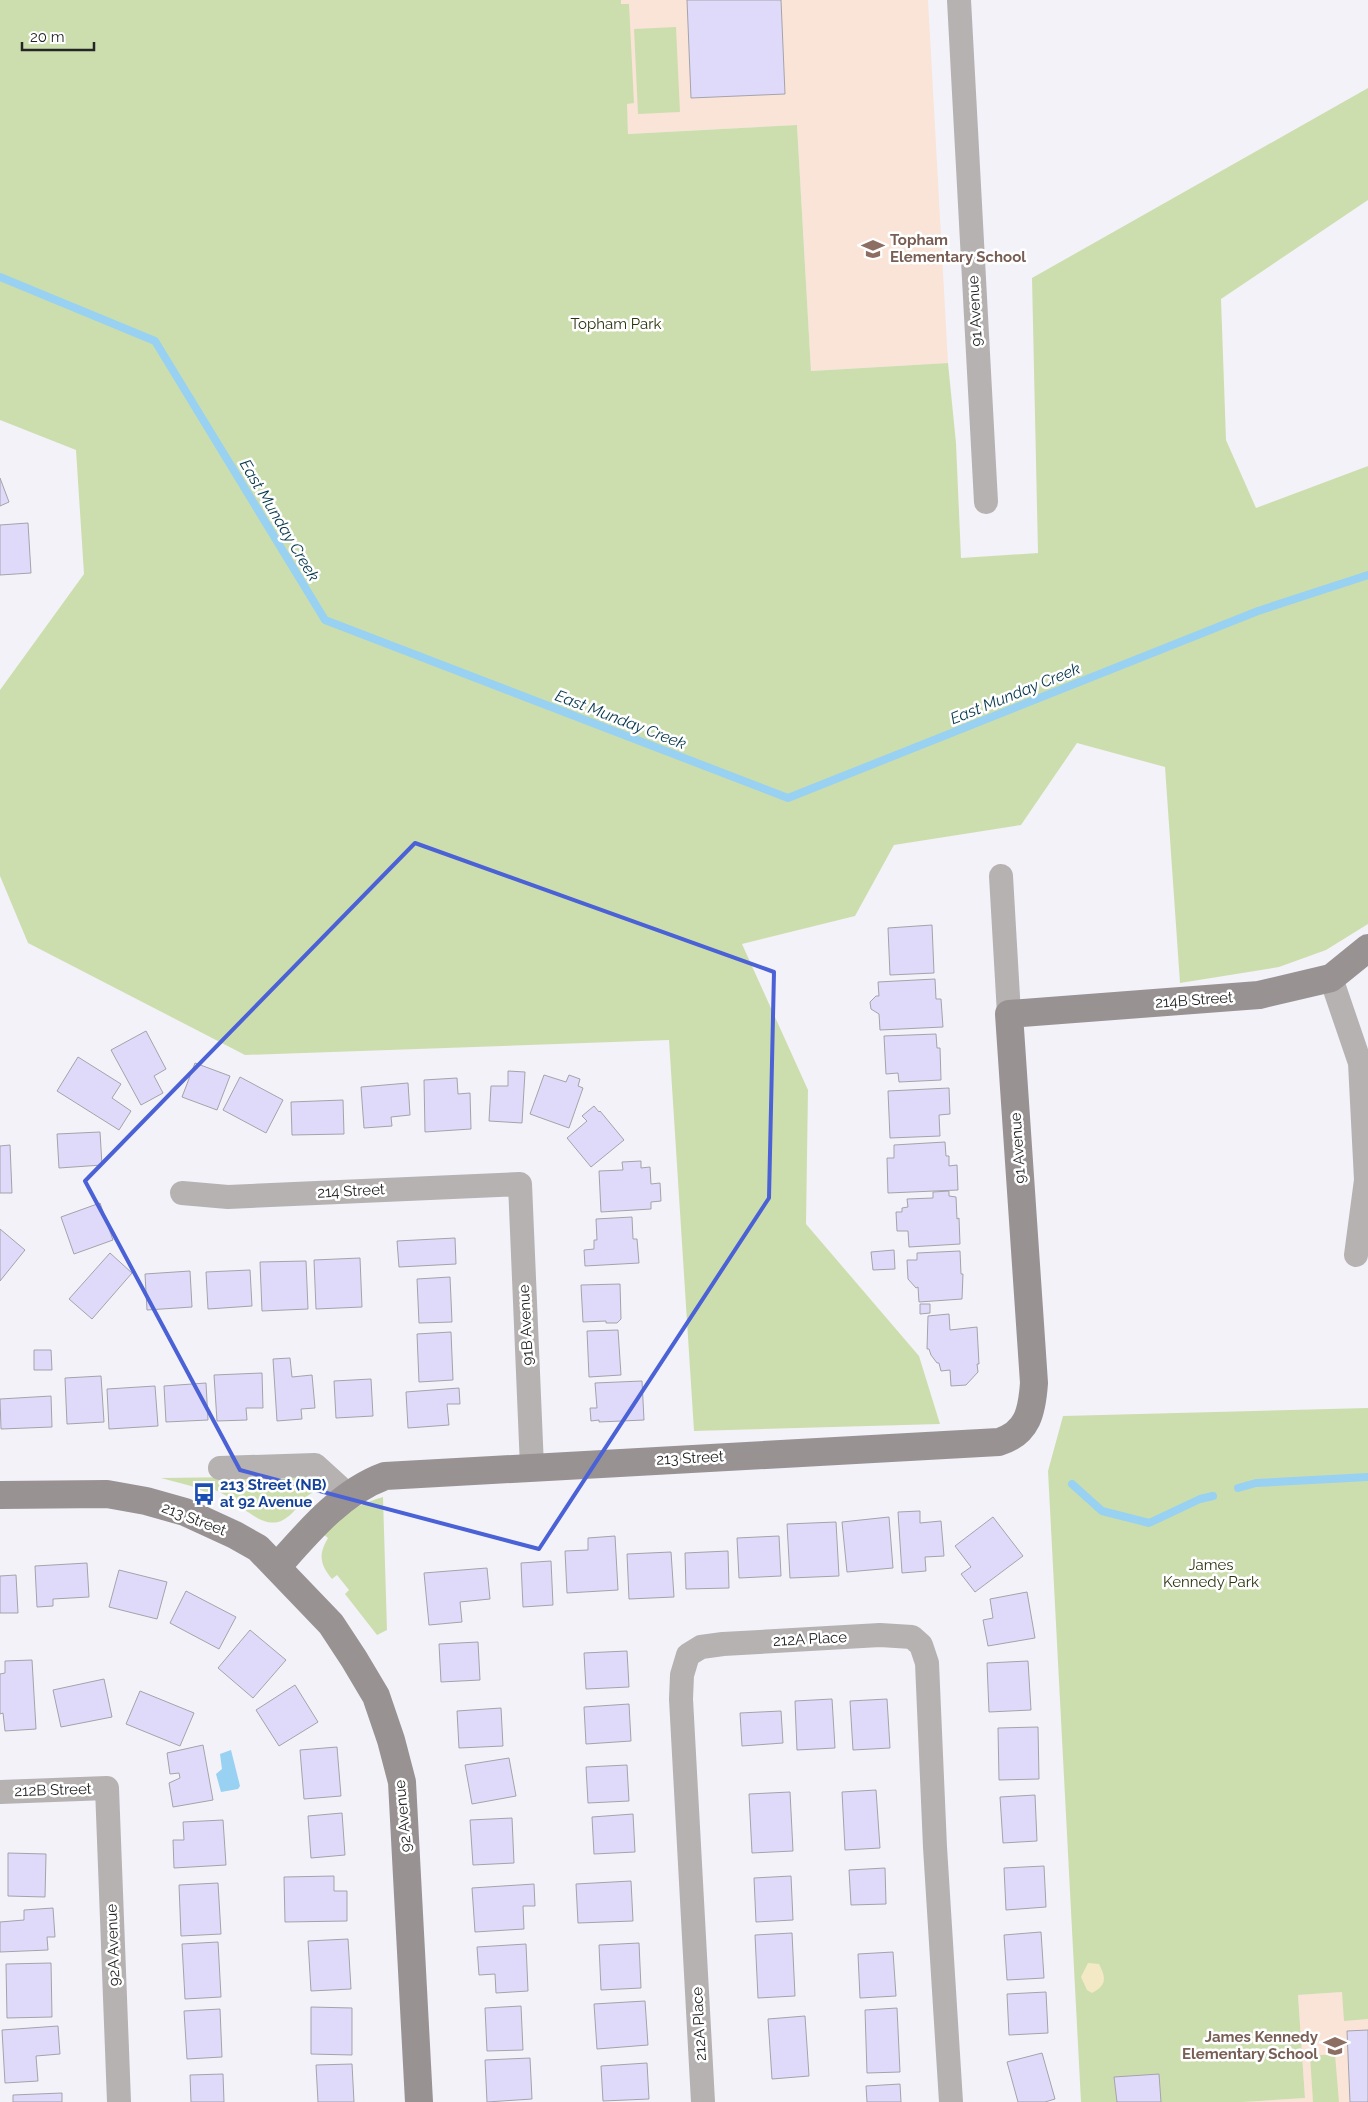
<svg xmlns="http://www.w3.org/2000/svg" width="1368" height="2102" font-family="Raleway,sans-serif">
	<rect width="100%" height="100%" fill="#f3f2f9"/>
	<g fill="#fae4d7">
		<polygon points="621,0 928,0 948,363 811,371 797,125 628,134"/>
		<polygon points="1368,1990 1368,2102 1243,2102 1305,2098 1298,1995"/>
	</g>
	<g fill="#cddeae">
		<polygon points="0,0 621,0 621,4 629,4 634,103 627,104 628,134 797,125 811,371 948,363 956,443 961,558 1038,553 1032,278 1368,88 1368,200 1221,299 1226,440 1256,508 1368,466 1368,924 1326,950 1279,967 1180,983 1165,767 1077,743 1021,825 894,845 855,916 742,944 808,1090 806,1224 919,1356 940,1424 694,1431 669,1040 245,1055 28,943 0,876 0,690 84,574 76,450 0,420"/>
		<polygon points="676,27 680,112 638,114 634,29"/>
		<polygon points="1368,1408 1368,2019 1344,2021 1342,1992 1298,1995 1305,2098 1243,2102 1081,2102 1048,1471 1063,1416"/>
		<path d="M 300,1476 L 310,1479 L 319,1487 C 315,1491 310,1494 306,1497 C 294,1510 285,1528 264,1521 C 257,1519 250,1513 243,1509 L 245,1505 L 215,1490 L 212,1495 L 191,1486 L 161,1478 Z"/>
		<path d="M 383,1497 L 387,1630 L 377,1635 L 345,1594 L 349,1590 L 337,1575 L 332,1579 C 320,1564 318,1555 328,1538 L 323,1534 C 340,1515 359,1504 383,1497 Z"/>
		<polygon points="1335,2054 1339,2102 1313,2102 1310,2056"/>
	</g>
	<path fill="#f3e9c4" d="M 1088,1963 L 1099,1964 C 1106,1978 1107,1985 1092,1993 L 1087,1990 L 1081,1977 Z"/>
	<polygon fill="#98d1f1" points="231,1750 240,1786 238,1789 221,1792 216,1774 222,1769 220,1754"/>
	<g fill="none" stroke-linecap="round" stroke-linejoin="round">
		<g stroke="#98d1f1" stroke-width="8">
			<polyline points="0,277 155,341 325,620 788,798 1258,611 1368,575"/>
			<polyline points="1072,1484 1102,1511 1149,1523 1200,1499 1213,1496"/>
			<polyline points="1238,1488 1256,1483 1368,1477"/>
		</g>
	</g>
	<g fill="#e0dafa" stroke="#a4a3aa">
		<polygon points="687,0 781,0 785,94 691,98"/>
		<polygon points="0,478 9,502 0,506"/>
		<polygon points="28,523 31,573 0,575 0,525"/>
		<polygon points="932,925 934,973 890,975 888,928"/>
		<polygon points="935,979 936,999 941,999 943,1027 880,1030 879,1014 871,1009 870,1002 876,996 879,996 878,982"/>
		<polygon points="146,1031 166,1069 154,1076 163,1093 141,1105 111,1050"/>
		<polygon points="936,1034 937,1048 940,1048 941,1080 899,1082 898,1073 886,1074 884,1036"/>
		<polygon points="78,1057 121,1084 112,1098 131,1111 119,1130 57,1091"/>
		<polygon points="195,1063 230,1076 217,1110 182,1097"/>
		<polygon points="508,1071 525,1072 522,1123 489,1121 491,1086 508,1086"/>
		<polygon points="544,1075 566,1082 569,1075 580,1079 578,1086 583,1088 569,1128 530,1114"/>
		<polygon points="240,1077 283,1100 266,1133 223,1110"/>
		<polygon points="457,1078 458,1094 470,1093 471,1129 425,1132 424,1080"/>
		<polygon points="408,1083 410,1115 391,1117 392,1126 364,1128 361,1087"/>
		<polygon points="949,1088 950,1114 939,1115 940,1136 890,1138 888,1091"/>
		<polygon points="343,1100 344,1134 292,1135 291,1102"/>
		<polygon points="594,1106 599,1112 600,1111 624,1140 591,1167 567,1138 587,1121 582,1116"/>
		<polygon points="100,1132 102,1165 59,1168 57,1134"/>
		<polygon points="945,1142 946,1156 949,1156 949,1166 957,1165 958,1190 888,1193 887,1158 894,1158 894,1145"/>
		<polygon points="10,1145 12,1193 0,1193 0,1146"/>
		<polygon points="641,1161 641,1168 650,1167 651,1184 660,1183 661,1201 651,1202 651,1209 601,1212 599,1171 623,1170 622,1162"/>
		<polygon points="949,1191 949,1196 956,1197 957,1219 959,1218 960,1244 909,1247 908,1231 897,1231 896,1212 902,1212 902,1208 908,1207 907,1199 933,1198 933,1192"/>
		<polygon points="100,1203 113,1240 74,1254 61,1217"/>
		<polygon points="632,1217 633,1239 637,1239 639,1263 585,1266 584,1250 594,1249 594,1240 597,1240 596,1219"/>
		<polygon points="0,1229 25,1250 0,1281"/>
		<polygon points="455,1238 456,1264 399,1267 397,1241"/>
		<polygon points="894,1250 895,1269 873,1270 871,1252"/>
		<polygon points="960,1251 961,1274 963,1274 962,1299 919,1302 918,1287 916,1288 908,1279 907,1260 917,1260 917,1253"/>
		<polygon points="110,1253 132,1273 92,1319 69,1299"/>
		<polygon points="360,1258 362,1307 316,1309 314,1260"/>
		<polygon points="306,1261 308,1309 262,1311 260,1262"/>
		<polygon points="250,1270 252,1306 208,1309 206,1272"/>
		<polygon points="190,1271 192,1307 147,1310 145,1274"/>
		<polygon points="450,1277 452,1322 419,1323 417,1279"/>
		<polygon points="620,1284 621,1319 617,1323 606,1323 606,1321 583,1322 581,1285"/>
		<polygon points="920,1304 930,1304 930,1313 920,1314"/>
		<polygon points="949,1314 950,1330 977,1327 979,1364 977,1364 978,1372 966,1385 951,1386 950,1370 941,1371 939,1363 937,1363 931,1355 929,1349 927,1349 928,1316"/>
		<polygon points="618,1330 621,1375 589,1377 587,1331"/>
		<polygon points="451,1332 453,1380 419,1382 417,1334"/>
		<polygon points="34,1350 51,1350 52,1370 34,1370"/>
		<polygon points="290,1358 292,1377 312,1375 315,1408 301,1409 302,1419 277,1421 273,1359"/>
		<polygon points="262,1373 263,1408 246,1408 247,1420 217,1421 214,1375"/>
		<polygon points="101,1376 104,1422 67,1424 65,1378"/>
		<polygon points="371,1379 373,1416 336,1418 334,1381"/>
		<polygon points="642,1381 644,1420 599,1422 599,1420 591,1421 590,1408 597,1408 595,1383"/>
		<polygon points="206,1383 208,1420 166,1422 164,1386"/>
		<polygon points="155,1386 158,1426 109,1429 107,1389"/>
		<polygon points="459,1388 460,1404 447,1404 449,1425 408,1428 406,1392"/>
		<polygon points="51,1396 52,1427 1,1429 0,1399"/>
		<polygon points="920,1511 920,1523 941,1521 944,1556 925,1557 926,1571 902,1573 898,1512"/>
		<polygon points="889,1517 893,1568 847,1572 842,1522"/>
		<polygon points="993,1517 1023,1556 975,1592 961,1574 971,1567 955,1546"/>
		<polygon points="836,1522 839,1576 790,1578 787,1524"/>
		<polygon points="615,1536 618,1590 567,1593 565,1551 588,1550 588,1538"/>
		<polygon points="779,1536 781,1576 739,1578 737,1538"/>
		<polygon points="728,1551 729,1588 686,1589 685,1553"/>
		<polygon points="671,1552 674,1597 629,1599 627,1554"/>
		<polygon points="551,1561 553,1605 523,1607 521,1563"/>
		<polygon points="87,1563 89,1597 53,1599 53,1606 37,1607 35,1566"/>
		<polygon points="487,1568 490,1599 460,1602 462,1622 429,1625 424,1573"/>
		<polygon points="119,1570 167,1582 157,1619 109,1607"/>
		<polygon points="16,1575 18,1613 0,1613 0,1576"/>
		<polygon points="186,1591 236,1617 219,1649 170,1623"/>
		<polygon points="1027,1592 1035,1638 988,1646 983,1620 993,1618 990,1599"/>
		<polygon points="250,1630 286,1660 253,1698 218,1668"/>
		<polygon points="478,1642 480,1680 441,1682 439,1644"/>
		<polygon points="627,1651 629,1687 586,1689 584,1653"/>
		<polygon points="32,1660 36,1729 5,1731 3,1713 0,1714 0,1674 5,1673 5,1661"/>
		<polygon points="1028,1661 1031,1710 989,1712 987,1663"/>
		<polygon points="104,1679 112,1717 61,1727 53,1690"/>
		<polygon points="295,1685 318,1722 279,1746 256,1710"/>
		<polygon points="140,1691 194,1713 180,1746 126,1724"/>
		<polygon points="832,1699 835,1748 797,1750 795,1701"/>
		<polygon points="887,1699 890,1748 853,1750 850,1701"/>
		<polygon points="629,1704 631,1741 586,1744 584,1707"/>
		<polygon points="501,1708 503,1746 459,1748 457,1711"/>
		<polygon points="781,1711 783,1743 742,1746 740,1713"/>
		<polygon points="1038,1727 1039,1779 999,1780 998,1728"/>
		<polygon points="203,1745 213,1800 173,1807 169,1783 180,1778 179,1773 170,1774 167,1753"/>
		<polygon points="337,1747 341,1796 304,1799 300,1750"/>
		<polygon points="509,1758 516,1796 472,1804 465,1765"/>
		<polygon points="627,1765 629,1801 588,1803 586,1767"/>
		<polygon points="876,1790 880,1848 845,1850 842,1792"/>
		<polygon points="790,1792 793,1851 752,1853 749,1794"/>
		<polygon points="1035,1795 1037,1841 1003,1843 1000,1797"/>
		<polygon points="342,1813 345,1855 311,1858 308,1816"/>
		<polygon points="633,1814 635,1852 594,1854 592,1817"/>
		<polygon points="512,1818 514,1863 473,1865 470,1820"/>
		<polygon points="223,1820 226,1865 174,1868 173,1840 184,1840 183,1822"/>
		<polygon points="8,1853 46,1854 45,1897 8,1896"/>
		<polygon points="1044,1866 1046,1907 1006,1910 1004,1868"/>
		<polygon points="885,1868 886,1904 851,1905 849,1870"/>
		<polygon points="334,1876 334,1891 347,1891 347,1921 285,1922 284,1877"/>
		<polygon points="791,1876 793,1920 756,1922 754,1878"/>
		<polygon points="631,1881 633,1921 578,1923 576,1884"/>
		<polygon points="218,1883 221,1934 181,1936 179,1885"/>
		<polygon points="534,1884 535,1906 523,1906 524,1929 475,1932 472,1888"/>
		<polygon points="53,1908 55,1937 47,1937 48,1950 0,1952 0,1922 24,1920 24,1910"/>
		<polygon points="1041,1932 1044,1978 1007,1980 1004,1935"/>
		<polygon points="792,1933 795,1996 758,1998 755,1935"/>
		<polygon points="348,1939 351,1989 311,1991 308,1941"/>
		<polygon points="218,1942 221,1997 185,1999 182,1944"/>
		<polygon points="639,1943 641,1988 601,1990 599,1945"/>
		<polygon points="526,1944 528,1991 496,1993 495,1974 479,1975 477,1947"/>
		<polygon points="893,1952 896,1996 860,1998 858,1954"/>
		<polygon points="51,1963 52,2017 7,2018 6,1964"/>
		<polygon points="1046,1992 1048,2033 1009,2035 1007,1994"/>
		<polygon points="645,2001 648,2045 597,2049 594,2004"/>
		<polygon points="521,2006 523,2050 487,2051 485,2008"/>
		<polygon points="311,2007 352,2008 352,2055 311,2054"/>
		<polygon points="897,2008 900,2072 867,2073 865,2010"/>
		<polygon points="220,2009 222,2057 187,2059 184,2011"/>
		<polygon points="805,2016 809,2076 772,2079 768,2019"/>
		<polygon points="58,2026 60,2054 36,2056 38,2081 5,2083 2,2030"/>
		<polygon points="1368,2030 1368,2102 1350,2102 1347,2031"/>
		<polygon points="1042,2053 1055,2099 1045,2102 1018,2102 1007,2062"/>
		<polygon points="530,2058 532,2099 487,2102 485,2060"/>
		<polygon points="647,2063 649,2099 603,2101 601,2066"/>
		<polygon points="352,2064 354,2102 318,2102 316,2065"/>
		<polygon points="223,2074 224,2102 191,2102 190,2075"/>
		<polygon points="1159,2074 1161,2102 1117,2102 1114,2077"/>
		<polygon points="900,2084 901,2102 867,2102 866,2086"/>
		<polygon points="62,2093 62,2102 13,2102 13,2095"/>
	</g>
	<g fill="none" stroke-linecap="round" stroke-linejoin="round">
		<g stroke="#b6b2b1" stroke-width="24">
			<polyline points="959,0 986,502"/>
			<polyline points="1001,876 1009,1014"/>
			<polyline points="1331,978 1360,1063 1366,1180 1356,1255"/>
			<polyline points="182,1193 228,1197 520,1184 532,1467"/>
			<polyline points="220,1468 315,1465 348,1495"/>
			<polyline points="0,1792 107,1788 119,2102"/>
			<polyline points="703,2102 681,1699 682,1675 688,1655 701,1647 723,1644 880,1635 912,1637 921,1645 927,1663 935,1847 951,2102"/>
		</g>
		<g stroke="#989292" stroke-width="28">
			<polyline points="0,1495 107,1494 146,1501 185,1512 235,1535 258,1548 331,1624 354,1659 376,1696 391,1740 402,1782 419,2102"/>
			<path d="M 277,1567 C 308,1532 341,1492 385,1476 L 999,1442 C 1028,1433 1032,1411 1034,1383 L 1009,1014 L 1259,995 L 1331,978 L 1368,948"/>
		</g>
	</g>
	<path fill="none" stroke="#4b61d6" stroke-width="4" stroke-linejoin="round" d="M 415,843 L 774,972 L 769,1198 L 539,1549 L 240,1470 L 85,1181 Z"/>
	<defs>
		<symbol id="school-bare" viewBox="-9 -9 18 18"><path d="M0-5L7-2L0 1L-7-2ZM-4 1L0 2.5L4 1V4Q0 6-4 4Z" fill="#8d6e63" stroke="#fff" stroke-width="2.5" paint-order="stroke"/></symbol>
		<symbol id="bus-bare" viewBox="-9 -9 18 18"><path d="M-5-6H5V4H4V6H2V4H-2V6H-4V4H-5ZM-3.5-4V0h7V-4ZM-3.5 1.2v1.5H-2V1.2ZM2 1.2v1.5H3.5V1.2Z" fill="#1a4fb4" stroke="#fff" stroke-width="2.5" paint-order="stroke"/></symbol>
	</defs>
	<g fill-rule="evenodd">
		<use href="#school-bare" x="857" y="233" width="32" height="32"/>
		<use href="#bus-bare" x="188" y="1478" width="32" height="32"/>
		<use href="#school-bare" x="1319" y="2030" width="32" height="32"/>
	</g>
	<g text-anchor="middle" stroke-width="5" stroke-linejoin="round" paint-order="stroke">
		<g font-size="15" font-weight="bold" fill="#785e54" stroke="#fff" text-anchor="start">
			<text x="890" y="245">Topham<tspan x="890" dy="17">Elementary School</tspan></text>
			<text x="1318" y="2042" text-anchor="end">James Kennedy<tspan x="1318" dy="17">Elementary School</tspan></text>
		</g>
		<g font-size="15" fill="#252527" stroke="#fff">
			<text transform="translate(975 311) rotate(-93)" y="5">91 Avenue</text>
			<text transform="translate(1194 1000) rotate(-4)" y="5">214B Street</text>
			<text transform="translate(1018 1148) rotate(-94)" y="5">91 Avenue</text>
			<text transform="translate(351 1191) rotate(-3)" y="5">214 Street</text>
			<text transform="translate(526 1325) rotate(-93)" y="5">91B Avenue</text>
			<text transform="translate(690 1458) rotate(-3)" y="5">213 Street</text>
			<text transform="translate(194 1519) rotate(21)" y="5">213 Street</text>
			<text transform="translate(810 1639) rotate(-3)" y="5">212A Place</text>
			<text transform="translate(53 1790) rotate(-2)" y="5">212B Street</text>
			<text transform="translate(403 1816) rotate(-95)" y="5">92 Avenue</text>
			<text transform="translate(113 1945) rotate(-92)" y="5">92A Avenue</text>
			<text transform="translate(699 2024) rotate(-93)" y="5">212A Place</text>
		</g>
		<g font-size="15" fill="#2a350e" stroke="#fff">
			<text x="616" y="329">Topham Park</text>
			<text x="1211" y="1570">James<tspan x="1211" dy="17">Kennedy Park</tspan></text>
		</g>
		<g font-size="15" font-weight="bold" fill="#164399" stroke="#fff" text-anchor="start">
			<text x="220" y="1490">213 Street (NB)<tspan x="220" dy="17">at 92 Avenue</tspan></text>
		</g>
		<g font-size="16" font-style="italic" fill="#05374c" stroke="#fff">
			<text transform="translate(280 520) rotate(59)" y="6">East Munday Creek</text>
			<text transform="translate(1015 693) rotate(-22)" y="6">East Munday Creek</text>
			<text transform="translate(621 719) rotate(21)" y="6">East Munday Creek</text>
		</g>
	</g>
	<path d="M22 42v8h72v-8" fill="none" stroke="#252527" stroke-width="2.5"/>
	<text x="30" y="42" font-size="15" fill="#252527" stroke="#ffffff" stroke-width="4" paint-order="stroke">20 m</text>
</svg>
